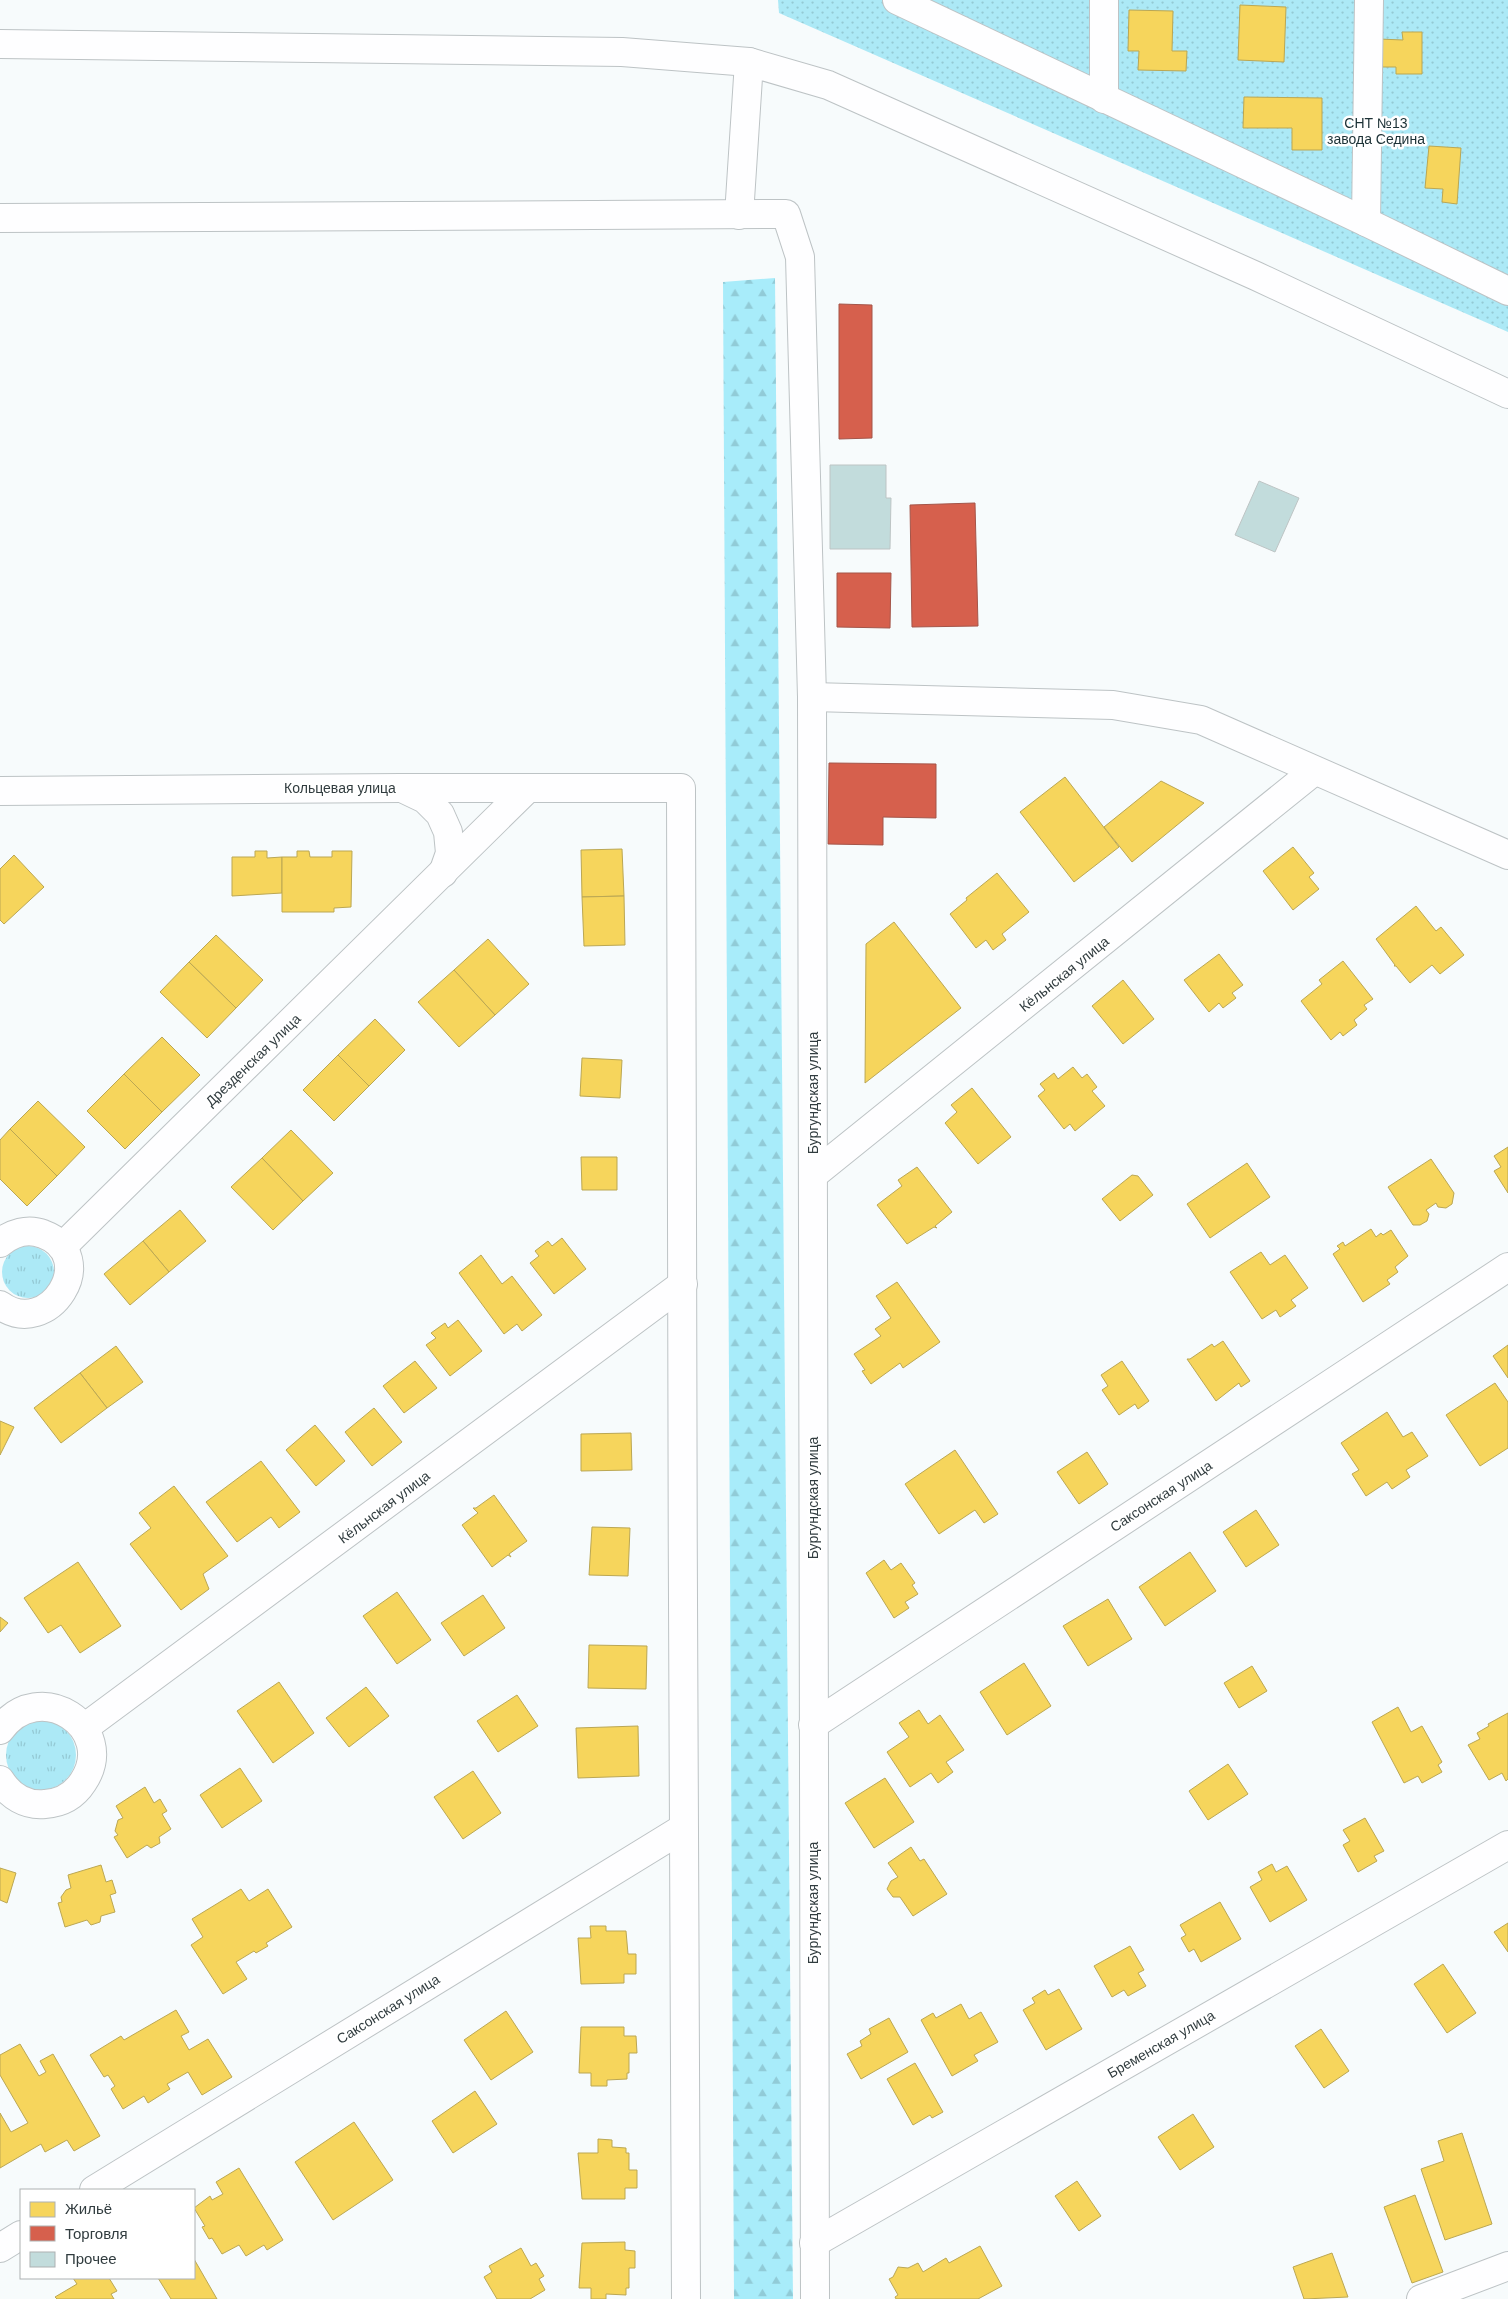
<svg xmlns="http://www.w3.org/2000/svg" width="1508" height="2299" font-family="Helvetica,sans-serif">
	<defs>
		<pattern id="grass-tufts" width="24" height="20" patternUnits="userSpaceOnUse" patternTransform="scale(1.25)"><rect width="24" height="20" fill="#ace9f6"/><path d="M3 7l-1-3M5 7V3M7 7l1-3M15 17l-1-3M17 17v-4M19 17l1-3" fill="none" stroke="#94c9d4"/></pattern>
		<pattern id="forest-firs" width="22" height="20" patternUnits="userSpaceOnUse" patternTransform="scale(1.25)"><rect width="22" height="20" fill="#a8ecfa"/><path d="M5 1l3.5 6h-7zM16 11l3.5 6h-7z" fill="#91cbd7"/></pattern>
		<pattern id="garden-dots" width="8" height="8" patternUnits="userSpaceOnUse" patternTransform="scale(1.25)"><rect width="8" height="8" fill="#ace9f6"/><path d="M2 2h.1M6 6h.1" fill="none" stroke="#94c9d4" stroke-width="1.8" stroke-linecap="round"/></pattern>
	</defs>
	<rect width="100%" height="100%" fill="#f7fbfc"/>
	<g fill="url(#grass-tufts)">
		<circle cx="28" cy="1272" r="26"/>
		<circle cx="41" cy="1755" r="35"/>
	</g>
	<polygon fill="url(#forest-firs)" points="775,278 793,2299 734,2299 723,282"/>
	<polygon fill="url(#garden-dots)" points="778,0 1508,0 1508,332 779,13"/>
	<g fill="#f6d55c" stroke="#bba753">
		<polygon points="1240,5 1286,7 1284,62 1238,60"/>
		<polygon points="1129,10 1173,11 1172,51 1187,51 1186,71 1138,70 1139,51 1128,51"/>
		<polygon points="1402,32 1422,32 1422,74 1396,74 1396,67 1378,67 1379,39 1403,40"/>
		<polygon points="1244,97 1322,98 1322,150 1292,150 1292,128 1243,128"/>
		<polygon points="1429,146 1461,148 1457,204 1442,202 1443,189 1425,188"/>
		<polygon points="1065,777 1119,847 1074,882 1020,812"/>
		<polygon points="1161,781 1204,803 1132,862 1104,827"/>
		<polygon points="1293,847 1314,873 1309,877 1319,889 1293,910 1263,871"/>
		<polygon points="622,849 624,896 582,897 581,850"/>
		<polygon points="255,851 267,851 267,858 282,857 282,893 232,896 232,857 255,857"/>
		<polygon points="297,851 309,851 310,857 332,857 332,851 352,851 351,907 334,908 334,912 282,912 282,857 297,857"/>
		<polygon points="14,855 44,887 4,924 0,920 0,869"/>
		<polygon points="997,873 1029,912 1002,934 1006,940 993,950 986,940 976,948 950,914 967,900 966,898"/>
		<polygon points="624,896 625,945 584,946 582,897"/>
		<polygon points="1416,906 1436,931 1441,927 1464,955 1440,974 1432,965 1410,983 1396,966 1394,966 1395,965 1376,939"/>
		<polygon points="894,922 961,1008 865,1083 866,944"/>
		<polygon points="216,935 263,980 236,1008 189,962"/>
		<polygon points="488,939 529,984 495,1015 454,970"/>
		<polygon points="1219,954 1243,985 1232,993 1236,998 1223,1008 1219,1003 1209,1012 1184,980"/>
		<polygon points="1343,961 1373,999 1364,1005 1367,1009 1354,1020 1357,1025 1343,1036 1340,1032 1331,1040 1301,1001 1322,984 1319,980"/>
		<polygon points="189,962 236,1008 207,1038 160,992"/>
		<polygon points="454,970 495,1015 459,1047 418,1002"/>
		<polygon points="1123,980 1154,1019 1123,1044 1092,1006"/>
		<polygon points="375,1019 405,1050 369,1086 338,1055"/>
		<polygon points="162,1037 200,1075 162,1112 124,1074"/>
		<polygon points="338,1055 369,1086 334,1121 303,1090"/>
		<polygon points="582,1058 622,1060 620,1098 580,1096"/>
		<polygon points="1073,1067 1082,1078 1087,1074 1097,1087 1092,1091 1105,1106 1075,1131 1070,1124 1064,1129 1038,1096 1045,1090 1040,1084 1054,1073 1058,1079"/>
		<polygon points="124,1074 162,1112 125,1149 87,1111"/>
		<polygon points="972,1088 1011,1137 978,1164 945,1123 957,1112 951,1105"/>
		<polygon points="38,1101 85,1147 57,1176 10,1129"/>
		<polygon points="10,1129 57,1176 27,1206 0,1179 0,1140"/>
		<polygon points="291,1130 333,1173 303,1201 262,1158"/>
		<polygon points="1508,1147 1508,1193 1494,1171 1501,1167 1494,1156"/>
		<polygon points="581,1157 617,1157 617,1190 582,1190"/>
		<polygon points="262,1158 303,1201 273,1230 231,1187"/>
		<polygon points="1431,1159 1454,1193 1452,1204 1446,1208 1438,1207 1436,1203 1426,1210 1429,1214 1427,1221 1420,1225 1413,1225 1388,1187"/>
		<polygon points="1247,1163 1270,1197 1210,1238 1187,1204"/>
		<polygon points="917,1167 952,1212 935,1226 937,1228 934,1227 907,1244 877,1205 902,1186 898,1180"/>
		<polygon points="1132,1175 1138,1176 1153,1195 1120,1221 1102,1199"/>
		<polygon points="180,1210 206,1241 169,1272 143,1241"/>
		<polygon points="1371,1229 1376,1237 1381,1233 1383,1235 1391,1230 1408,1256 1395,1267 1398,1272 1387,1280 1390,1284 1363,1302 1333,1254 1340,1249 1337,1246 1343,1242 1345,1246"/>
		<polygon points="562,1238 586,1269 554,1294 530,1263 539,1256 535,1251 548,1241 552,1246"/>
		<polygon points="143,1241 169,1272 130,1305 104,1274"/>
		<polygon points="1261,1252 1270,1265 1285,1255 1308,1288 1291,1300 1296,1306 1280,1317 1276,1310 1262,1319 1230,1272"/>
		<polygon points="481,1255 502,1284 512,1276 542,1315 522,1331 517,1324 504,1334 459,1273"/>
		<polygon points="897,1282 940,1342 903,1368 900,1363 871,1384 862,1371 865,1370 854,1354 881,1336 875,1329 891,1318 876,1296"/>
		<polygon points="458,1320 482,1351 450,1376 426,1345 436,1338 431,1333 445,1323 448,1328"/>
		<polygon points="1223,1341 1250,1381 1241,1387 1239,1383 1216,1401 1187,1359 1190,1359 1212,1344 1214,1347"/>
		<polygon points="1508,1345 1508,1378 1493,1356"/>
		<polygon points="116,1346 143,1382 107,1408 80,1373"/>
		<polygon points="415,1361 437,1388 404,1413 383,1386"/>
		<polygon points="1122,1361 1149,1401 1138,1409 1135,1404 1119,1415 1102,1390 1108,1386 1101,1375"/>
		<polygon points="80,1373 107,1408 61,1443 34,1408"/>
		<polygon points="1495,1383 1508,1402 1508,1448 1480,1466 1446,1415"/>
		<polygon points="374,1408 402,1442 372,1466 345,1432"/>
		<polygon points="1387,1412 1403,1437 1412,1432 1428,1456 1406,1470 1410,1477 1392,1489 1387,1482 1366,1496 1352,1474 1359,1470 1341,1443"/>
		<polygon points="0,1421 14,1427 0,1455"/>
		<polygon points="315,1425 345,1461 316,1486 286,1450"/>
		<polygon points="631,1433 632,1470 581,1471 581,1434"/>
		<polygon points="955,1450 998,1514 984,1523 975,1510 939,1534 905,1484"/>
		<polygon points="1087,1452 1108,1484 1079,1504 1057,1472"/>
		<polygon points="261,1461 300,1512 279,1528 271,1517 237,1542 206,1502"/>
		<polygon points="174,1486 228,1556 203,1574 209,1589 181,1610 130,1544 151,1528 139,1513"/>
		<polygon points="494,1495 527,1541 509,1554 511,1557 508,1555 492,1567 462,1525 478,1513 473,1508 476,1508"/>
		<polygon points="1256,1510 1279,1545 1246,1567 1223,1532"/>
		<polygon points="592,1527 630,1528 628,1576 589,1575"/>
		<polygon points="1190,1552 1216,1591 1165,1626 1139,1587"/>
		<polygon points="884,1560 891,1570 901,1563 915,1583 912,1585 918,1594 905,1602 909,1608 894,1618 866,1573"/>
		<polygon points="78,1562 121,1626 80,1653 61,1625 48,1633 24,1598"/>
		<polygon points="397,1592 431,1640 397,1664 363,1616"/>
		<polygon points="483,1595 505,1628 464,1656 441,1623"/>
		<polygon points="1108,1599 1132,1639 1088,1666 1063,1626"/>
		<polygon points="0,1617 8,1623 0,1632"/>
		<polygon points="589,1645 647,1646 646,1689 588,1688"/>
		<polygon points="1024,1663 1051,1706 1007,1735 980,1692"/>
		<polygon points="1252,1666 1267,1691 1239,1708 1224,1683"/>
		<polygon points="279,1682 314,1733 273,1763 237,1711"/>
		<polygon points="366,1687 389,1716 349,1747 326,1718"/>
		<polygon points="517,1695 538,1726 498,1752 477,1721"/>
		<polygon points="1398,1707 1411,1732 1422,1726 1442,1762 1438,1765 1442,1772 1422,1783 1418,1776 1404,1783 1372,1722"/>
		<polygon points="919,1710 928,1724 940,1715 964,1750 946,1762 953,1772 938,1783 931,1773 910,1787 887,1752 909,1737 899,1723"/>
		<polygon points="1508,1713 1508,1779 1506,1781 1502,1773 1489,1780 1468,1745 1480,1739 1477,1733 1489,1726 1488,1724"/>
		<polygon points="638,1726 639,1776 578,1778 576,1728"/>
		<polygon points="1228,1764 1248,1794 1208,1820 1189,1791"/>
		<polygon points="240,1768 262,1801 222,1828 200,1795"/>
		<polygon points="473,1771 501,1813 463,1839 434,1797"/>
		<polygon points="885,1778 914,1822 874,1848 845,1803"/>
		<polygon points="145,1787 154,1803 160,1799 167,1811 162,1814 171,1829 159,1837 160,1843 151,1848 147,1845 127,1858 114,1837 118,1835 115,1831 118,1820 123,1818 116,1806"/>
		<polygon points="1365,1818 1384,1851 1374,1856 1377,1861 1358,1872 1343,1845 1350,1841 1343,1830"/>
		<polygon points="911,1847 920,1861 924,1859 947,1894 913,1916 900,1897 893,1897 887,1889 891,1881 898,1877 888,1863"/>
		<polygon points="1272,1864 1276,1872 1287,1866 1307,1900 1270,1922 1250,1887 1262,1880 1258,1872"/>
		<polygon points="101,1865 106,1882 112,1880 116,1893 110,1895 115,1912 101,1916 100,1922 91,1925 87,1920 65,1927 58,1903 62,1902 61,1897 66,1890 71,1888 68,1875"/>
		<polygon points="0,1868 16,1873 7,1903 0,1900"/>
		<polygon points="241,1889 249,1901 268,1889 292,1927 266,1943 268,1946 256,1953 254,1951 236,1962 247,1979 223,1994 191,1945 203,1937 192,1919"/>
		<polygon points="1220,1902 1241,1939 1201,1962 1194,1949 1189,1952 1181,1938 1186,1935 1180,1925"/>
		<polygon points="1508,1923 1508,1952 1494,1932"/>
		<polygon points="590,1926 606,1926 606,1931 626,1931 628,1954 636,1954 636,1974 624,1974 624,1983 581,1984 578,1938 591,1938"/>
		<polygon points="1130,1946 1144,1970 1138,1973 1146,1986 1128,1996 1124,1990 1112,1997 1094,1966"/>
		<polygon points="1443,1964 1476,2013 1447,2033 1414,1984"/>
		<polygon points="1059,1989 1082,2029 1046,2050 1023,2010 1035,2003 1032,1998 1045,1990 1048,1995"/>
		<polygon points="961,2004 969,2019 981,2012 998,2042 974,2055 978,2061 952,2076 921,2020 933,2013 936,2018"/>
		<polygon points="176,2010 189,2032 181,2036 189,2050 208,2039 232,2077 202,2095 188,2072 167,2084 170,2089 148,2103 144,2096 123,2109 111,2089 115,2086 108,2075 104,2077 90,2055 121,2036 124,2040"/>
		<polygon points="506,2011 533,2052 491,2080 464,2040"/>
		<polygon points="889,2018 908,2052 861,2079 847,2054 862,2046 860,2041 871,2034 869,2029"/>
		<polygon points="581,2027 624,2027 624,2036 636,2036 637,2053 629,2053 629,2073 627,2073 627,2079 607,2080 607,2086 591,2086 591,2073 579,2073"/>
		<polygon points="1321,2029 1349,2071 1324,2088 1295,2046"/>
		<polygon points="20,2044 39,2076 46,2072 40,2061 53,2054 100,2136 74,2151 67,2140 45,2152 41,2144 0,2168 0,2113 11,2132 28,2123 0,2075 0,2055"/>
		<polygon points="915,2063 943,2112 932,2118 930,2115 913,2125 887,2079"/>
		<polygon points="475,2091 497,2124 453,2153 432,2121"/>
		<polygon points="1193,2114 1214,2147 1180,2170 1158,2137"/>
		<polygon points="354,2122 393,2180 333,2220 295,2162"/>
		<polygon points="1462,2133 1492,2224 1445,2240 1421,2169 1444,2161 1438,2141"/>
		<polygon points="598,2139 612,2140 612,2147 626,2148 626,2153 629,2153 629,2170 637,2170 637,2188 625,2188 625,2199 582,2199 578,2153 598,2153"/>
		<polygon points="239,2168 283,2240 267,2250 264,2245 246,2256 239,2245 222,2254 212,2238 209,2239 202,2227 205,2226 194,2208 210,2196 212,2200 223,2194 216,2182"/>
		<polygon points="1077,2181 1101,2216 1079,2231 1055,2196"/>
		<polygon points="1415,2195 1443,2272 1412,2283 1384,2207"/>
		<polygon points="625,2242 625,2250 635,2251 635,2268 629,2268 629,2288 626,2288 626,2295 606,2294 606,2299 591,2299 591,2288 579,2288 582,2243"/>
		<polygon points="980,2246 1002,2286 978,2299 896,2299 895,2297 898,2295 889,2279 893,2277 898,2267 908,2268 918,2263 923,2272 946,2258 949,2263"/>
		<polygon points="521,2248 531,2266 536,2263 544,2276 539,2279 545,2290 530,2299 497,2299 484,2277 492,2272 489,2266"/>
		<polygon points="1332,2253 1348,2297 1304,2299 1293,2267"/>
		<polygon points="194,2259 217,2299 171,2299 158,2278 194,2278"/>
		<polygon points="73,2278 109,2278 117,2291 111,2294 114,2299 57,2299 55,2297 77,2284"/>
	</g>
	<g fill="#d6604d" stroke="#a45549">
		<polygon points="839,304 872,305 872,438 839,439"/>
		<polygon points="975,503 978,626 912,627 910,505"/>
		<polygon points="837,573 891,573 890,628 837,627"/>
		<polygon points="829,763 936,764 936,818 883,817 883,845 828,844"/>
	</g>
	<g fill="#c2dcdc" stroke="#bdc4c4">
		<polygon points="830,465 886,465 886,498 891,498 890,549 830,549"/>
		<polygon points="1259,481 1299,498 1275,552 1235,535"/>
	</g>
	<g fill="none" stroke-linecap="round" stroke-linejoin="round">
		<defs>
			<g id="minor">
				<polyline points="897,0 1366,222 1508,291"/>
				<polyline points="1104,0 1104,99"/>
				<polyline points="0,44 622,52 749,62 828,85 1256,276 1508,394"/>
				<polyline points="739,215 749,62"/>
				<polyline points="0,218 786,214 800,257 812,697 815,2299"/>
				<polyline points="1366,222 1369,0"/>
				<polyline points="812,697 1113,705 1201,720 1508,855"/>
				<polyline points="402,788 425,799 440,814 448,832 450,853 443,873"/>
				<path d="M 0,791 L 401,788 L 681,788 C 683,1292 682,1795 686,2299"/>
				<polyline points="813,1175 1314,771"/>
				<path d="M 0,1243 C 12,1233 28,1228 43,1234 C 102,1256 49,1341 0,1305"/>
				<polyline points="62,1247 527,789"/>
				<polyline points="813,1725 1508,1267"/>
				<polyline points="84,1728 683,1284"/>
				<path d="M 0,1730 C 39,1675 119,1728 83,1782 C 74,1796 61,1803 45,1804 C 26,1806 10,1796 0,1780"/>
				<polyline points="94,2190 682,1829"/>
				<polyline points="814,2243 1508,1845"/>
				<polyline points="0,2248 21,2235"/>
				<polyline points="1421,2299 1508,2266"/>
			</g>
		</defs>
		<use href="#minor" stroke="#bdc3c5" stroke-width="30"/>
		<use href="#minor" stroke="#fefeff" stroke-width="28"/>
	</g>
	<g text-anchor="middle" stroke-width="5" stroke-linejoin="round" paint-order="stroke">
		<g font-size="14" fill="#1c3136" stroke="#fff">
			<text x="1376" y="128">СНТ №13<tspan x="1376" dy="16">завода Седина</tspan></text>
		</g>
		<g font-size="14" fill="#313c3f" stroke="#fff">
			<text x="340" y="793">Кольцевая улица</text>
			<text transform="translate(1064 974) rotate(-39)" y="5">Кёльнская улица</text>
			<text transform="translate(253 1060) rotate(-44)" y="5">Дрезденская улица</text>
			<text transform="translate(813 1093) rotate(-90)" y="5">Бургундская улица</text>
			<text transform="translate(1161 1496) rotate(-33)" y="5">Саксонская улица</text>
			<text transform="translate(813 1498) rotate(-90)" y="5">Бургундская улица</text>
			<text transform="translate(384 1507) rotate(-37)" y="5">Кёльнская улица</text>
			<text transform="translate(813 1903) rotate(-90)" y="5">Бургундская улица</text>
			<text transform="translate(388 2009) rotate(-32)" y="5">Саксонская улица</text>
			<text transform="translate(1161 2044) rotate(-30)" y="5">Бременская улица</text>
		</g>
	</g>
	<rect x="20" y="2189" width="175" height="90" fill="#ffffff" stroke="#adb1b2"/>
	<rect x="30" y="2202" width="25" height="15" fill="#f6d55c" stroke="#adb1b2"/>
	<text x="65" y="2214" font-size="15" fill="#313c3f">Жильё</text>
	<rect x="30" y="2226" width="25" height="15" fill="#d6604d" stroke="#adb1b2"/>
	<text x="65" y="2239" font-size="15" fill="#313c3f">Торговля</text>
	<rect x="30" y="2252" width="25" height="15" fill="#c2dcdc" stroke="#adb1b2"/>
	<text x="65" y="2264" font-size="15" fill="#313c3f">Прочее</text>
</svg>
